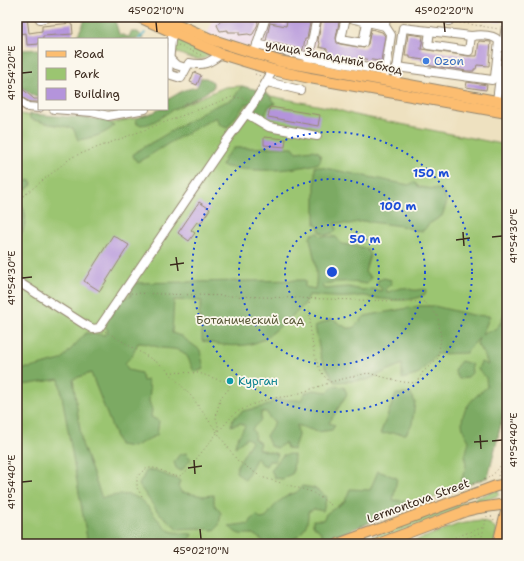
<svg xmlns="http://www.w3.org/2000/svg" width="524" height="561" font-family="'Shantell Sans',sans-serif">
	<rect width="100%" height="100%" fill="#fbf7ec"/>
	<filter id="ink" filterUnits="userSpaceOnUse"><feTurbulence type="fractalNoise" baseFrequency=".025" numOctaves="2"/><feDisplacementMap in="SourceGraphic" scale="8" xChannelSelector="R" yChannelSelector="G"/><feConvolveMatrix kernelMatrix="1 2 1 2 8 2 1 2 1" color-interpolation-filters="sRGB"/></filter>
	<filter id="wash" filterUnits="userSpaceOnUse"><feTurbulence type="fractalNoise" baseFrequency=".012" numOctaves="4" result="noise"/><feDisplacementMap in="SourceGraphic" scale="16" xChannelSelector="R" yChannelSelector="G"/><feGaussianBlur stdDeviation="0.9" result="paint"/><feColorMatrix in="noise" values="0 0 0 0 0 0 0 0 0 0 0 0 0 0 0 0 0 1.4 0 .05"/><feComposite in="paint" operator="in"/></filter>
	<g filter="url(#wash)">
		<rect width="100%" height="100%" fill="#eee1c0"/>
		<polygon fill="#ebd1eb" points="244,17 320,17 312,64 278,57 208,34 211,22 217,20"/>
		<g fill="#9bc571" stroke="#6b7848">
			<path d="M 177,39 L 210,54 C 201,64 188,57 178,53 L 176,52 L 175,47 Z"/>
			<polygon points="242,86 248,88 260,94 332,108 355,115 507,145 507,399 488,477 313,544 17,544 17,113 30,116 79,122 110,123 136,118 155,112 173,109 225,87"/>
			<polygon points="498,490 499,495 367,544 352,544"/>
			<polygon points="480,521 491,524 497,531 494,544 407,544 459,524"/>
		</g>
		<g fill="#7caa63" stroke="#5c6a40">
			<polygon points="86,17 114,17 119,34 129,37 131,32 138,32 144,39 47,39 78,35"/>
			<polygon points="39,49 39,97 35,97 17,83 19,81 17,78 17,51 21,50"/>
			<path d="M 201,78 L 206,78 L 213,82 L 213,88 C 201,97 187,101 174,109 C 162,115 151,128 137,124 L 136,118 L 155,112 L 157,109 L 167,109 L 167,100 L 184,90 L 197,87 Z"/>
			<path d="M 242,86 C 255,90 270,90 275,104 L 269,106 L 262,121 L 253,112 L 252,103 L 245,104 L 227,128 L 220,125 L 216,117 L 171,142 L 147,157 L 137,162 L 133,156 L 134,153 L 211,108 L 233,99 Z"/>
			<path d="M 30,114 L 99,119 L 106,120 L 114,126 C 104,135 91,138 78,140 L 73,128 L 45,123 L 30,119 Z"/>
			<path d="M 293,147 L 297,152 L 312,150 L 319,152 L 321,158 L 319,163 C 288,172 253,172 222,166 C 223,158 229,153 234,148 Z"/>
			<polygon points="315,166 409,185 414,182 419,187 442,190 447,202 442,216 429,224 423,231 415,230 401,226 363,221 349,224 335,223 336,230 333,233 326,235 320,232 319,227 315,224"/>
			<polygon points="27,180 31,181 32,185 17,197 17,189"/>
			<path d="M 17,201 C 30,209 26,230 17,240 Z"/>
			<path d="M 318,233 L 321,236 L 336,237 L 342,244 L 366,248 L 370,255 L 365,272 L 371,277 L 367,284 C 354,282 335,280 322,285 L 324,289 L 348,287 L 362,290 L 373,289 L 382,291 L 382,289 L 377,285 L 378,280 L 384,278 L 391,280 L 391,285 L 386,288 L 387,292 C 394,291 400,287 406,288 C 409,288 411,290 413,290 C 418,291 420,288 426,290 L 425,294 C 411,304 388,299 371,298 C 364,294 357,297 350,297 C 337,298 322,296 309,295 C 305,307 296,313 287,320 C 279,327 269,337 260,341 C 242,349 220,345 202,341 L 202,326 L 199,314 L 202,301 L 174,300 L 172,333 L 181,336 L 200,350 L 204,369 L 195,372 C 190,366 190,358 184,353 C 178,348 169,349 162,348 C 153,346 148,343 138,343 L 132,356 L 125,363 L 128,370 L 141,373 L 143,381 L 147,380 L 150,389 L 149,401 L 152,410 L 151,417 L 159,421 L 157,435 L 133,447 L 119,445 L 91,373 L 73,379 L 82,444 L 102,498 C 129,492 138,492 155,516 C 159,521 164,527 170,531 C 176,533 185,533 192,534 L 188,544 L 88,544 L 59,379 L 30,384 L 17,385 L 17,368 L 30,368 L 61,360 L 86,333 L 105,335 L 108,330 L 104,325 L 123,298 L 131,296 L 130,291 L 126,290 L 131,283 L 305,280 L 305,287 L 315,289 C 319,273 313,254 310,238 L 312,234 Z"/>
			<path d="M 507,302 L 507,399 L 488,477 L 463,487 L 461,481 L 466,467 L 465,457 L 469,441 C 467,437 464,433 463,429 C 458,411 474,397 487,387 L 486,378 L 478,369 L 481,362 L 488,365 L 485,357 L 477,344 L 479,338 L 466,353 L 438,354 L 417,375 L 402,379 L 402,364 L 367,380 L 335,382 L 321,358 L 315,326 L 332,319 L 347,328 L 353,328 L 365,316 L 419,306 L 434,306 L 472,315 L 490,316 L 482,335 C 486,332 489,332 493,330 C 503,325 504,312 507,302 Z"/>
			<polygon points="461,361 471,364 472,373 467,378 459,379 455,372 456,367"/>
			<polygon points="333,386 344,387 347,394 329,423 335,425 332,430 318,432 297,425 298,436 293,450 287,448 285,443 277,448 270,446 269,442 266,436 275,422 269,418 267,412 261,412 261,420 252,429 255,434 254,439 260,443 258,449 278,454 275,461 269,461 266,466 260,463 257,457 245,480 236,472 238,464 252,441 247,438 235,447 236,441 245,426 241,423 231,426 233,419 243,411 266,406 275,400 301,400 305,393 313,390 328,392"/>
			<polygon points="396,394 411,394 415,402 412,424 406,434 393,433 380,434"/>
			<polygon points="186,453 191,459 181,471 176,468 174,462 179,455"/>
			<polygon points="291,454 294,455 293,473 283,479 275,478 271,470 283,455"/>
			<polygon points="155,470 170,477 178,479 180,481 178,486 181,492 203,496 214,495 214,504 221,513 219,525 214,530 198,528 178,529 157,511 139,485 146,471"/>
			<polygon points="378,471 397,478 393,500 405,501 402,510 325,540 320,531 313,526 313,520 323,520 326,514 345,501 350,489 370,490"/>
			<path d="M 302,486 L 314,488 L 327,497 L 323,511 L 314,509 L 308,512 C 309,527 300,538 286,542 L 291,544 L 278,544 L 277,543 L 267,544 C 263,542 260,538 256,536 C 246,530 242,541 229,526 L 244,524 L 249,525 L 251,520 L 257,515 L 261,519 L 266,518 C 271,509 279,500 289,495 C 297,492 296,494 302,486 Z"/>
		</g>
		<g fill="none" stroke-linecap="round" stroke-linejoin="round">
			<polyline stroke="#40abbf" stroke-width="2" points="139,39 145,33"/>
		</g>
		<g id="blocks">
			<g fill="#b494db">
				<polygon points="17,17 27,17 29,33 42,31 42,26 72,23 73,34 43,36 43,39 39,39 39,44 27,45 26,33 17,34"/>
				<polygon points="288,17 311,17 307,39 305,39 303,50 266,41 270,23 286,26"/>
				<polygon points="322,17 340,17 336,38 337,43 340,44 364,48 368,44 371,29 382,32 385,36 381,61 378,60 378,61 360,58 359,61 332,56 332,53 327,52 327,49 319,47 320,43 318,41"/>
				<polygon points="486,17 502,17 501,22 485,20"/>
				<polygon points="257,18 258,24 253,34 251,35 248,34 239,35 239,32 228,32 228,30 220,31 217,25 220,21"/>
				<polygon points="408,34 423,36 421,49 468,56 477,56 479,41 491,42 489,66 477,65 476,69 474,69 474,71 466,71 457,69 432,66 424,63 424,60 410,58 410,56 405,56"/>
				<polygon points="194,72 201,75 197,85 190,82"/>
				<polygon points="467,82 487,85 486,90 466,87"/>
				<polygon points="17,84 34,99 39,99 39,102 30,102 18,95 17,94"/>
				<polygon points="270,107 320,115 318,126 268,117"/>
				<polygon points="264,137 286,139 285,147 264,145"/>
				<polygon points="199,202 210,209 200,224 197,222 191,230 195,233 189,241 178,233"/>
				<polygon points="113,235 129,245 100,291 84,281"/>
			</g>
		</g>
	</g>
	<g filter="url(#ink)">
		<use href="#blocks" fill-opacity="0" stroke="#94866f" stroke-width="1"/>
		<g fill="none" stroke-linecap="round" stroke-linejoin="round">
			<defs>
				<g id="minor">
					<polyline points="39,17 40,19 48,17"/>
					<polyline points="449,21 449,17"/>
					<polyline points="367,22 363,43 341,39 346,17 385,26 391,35 384,81"/>
					<polyline points="385,26 386,17"/>
					<polyline points="430,31 428,45 469,51 471,36"/>
					<path d="M 173,32 L 171,41 L 168,74 L 181,78 L 189,63 C 204,66 209,63 221,54"/>
					<polyline points="257,44 309,57 385,71"/>
					<polyline points="503,47 507,18"/>
					<polyline points="256,48 266,17"/>
					<polyline points="170,59 176,65 186,68"/>
					<polyline points="308,62 317,17"/>
					<polyline points="267,82 300,90"/>
					<path d="M 395,83 L 403,28 L 471,36 C 479,35 493,34 499,41 L 495,77 L 492,80 L 397,67"/>
					<polyline points="17,100 28,107 39,108"/>
					<polyline points="497,101 501,69"/>
					<polyline points="54,109 92,112 108,116 145,109"/>
					<polyline points="247,114 269,127 317,136"/>
					<polyline points="17,281 84,324 93,329 99,328 227,140 254,103 273,70"/>
				</g>
				<g id="major">
					<polyline points="139,17 221,54 273,70 310,78 507,113"/>
					<polyline points="161,17 213,40 279,61 507,103"/>
					<polyline points="338,544 496,486 507,484"/>
					<polyline points="378,544 466,511 479,508 507,504"/>
					<polyline points="498,544 507,508"/>
				</g>
			</defs>
			<use href="#minor" stroke="#94866f" stroke-width="10"/>
			<use href="#major" stroke="#94866f" stroke-width="12"/>
			<g stroke="#94866f" stroke-width="1" stroke-dasharray="1 3" stroke-linecap="butt">
				<polyline points="128,17 131,19"/>
				<polyline points="424,17 441,20"/>
				<polyline points="456,22 499,29"/>
				<polyline points="481,26 483,17"/>
				<polyline points="178,45 201,55"/>
				<polyline points="255,74 261,76"/>
				<polyline points="17,201 72,157 232,97 243,98 248,100"/>
				<path d="M 131,293 L 425,302 L 438,317 L 441,338 L 438,358 L 423,372 L 416,383 L 402,382 L 368,373 L 330,382 C 310,366 310,322 309,298"/>
				<polyline points="105,331 163,366 192,397 237,460 261,477 312,492 331,505"/>
				<polyline points="169,372 199,373 219,380 231,381 228,390 221,397 218,407 216,418 218,424 218,431"/>
				<polyline points="498,476 501,468 507,457"/>
				<path d="M 142,496 L 137,488 L 137,477 C 139,475 143,470 146,469 C 162,463 171,484 185,473 L 218,432 L 235,413 L 251,405 L 272,398 L 291,396 L 329,383"/>
				<path d="M 432,500 L 488,478 C 504,467 503,459 507,441"/>
				<polyline points="399,512 432,500"/>
				<polyline points="491,516 495,521"/>
				<polyline points="319,544 330,540"/>
				<polyline points="436,544 484,527"/>
				<polyline points="448,544 482,532"/>
				<polyline points="480,544 487,516"/>
			</g>
			<use href="#minor" stroke="#fff" stroke-width="8"/>
			<use href="#major" stroke="#fcbd6f" stroke-width="10"/>
		</g>
	</g>
	<path fill="none" stroke="#3b2a1e" stroke-width="1.5" d="M 156,22 L 157,32M 444,22 L 445,32M 22,73 L 32,72M 463,232 L 464,246M 492,237 L 502,236M 456,240 L 470,238M 176,257 L 178,271M 170,265 L 184,263M 22,278 L 32,277M 480,435 L 481,449M 492,441 L 502,440M 474,442 L 488,441M 194,460 L 195,474M 188,468 L 202,466M 22,482 L 32,481M 200,529 L 201,539"/>
	<g fill="none" stroke="#1d4ed8" stroke-width="2" stroke-dasharray="2 4">
		<circle cx="332" cy="272" r="47"/>
		<circle cx="332" cy="272" r="93"/>
		<circle cx="332" cy="272" r="140"/>
	</g>
	<circle fill="#3f7fe0" stroke="#fbf7ec" stroke-width="1.5" cx="426" cy="61" r="4"/>
	<circle fill="#0f9aa8" stroke="#fbf7ec" stroke-width="1.5" cx="230" cy="381" r="4"/>
	<g text-anchor="middle" stroke-width="3.5" stroke-linejoin="round" paint-order="stroke">
		<g font-size="12" fill="#3b2a1e" stroke="#fbf7ec">
			<text transform="translate(334 57) rotate(11)" y="4">улица Западный обход</text>
			<text transform="translate(418 501) rotate(-20)" y="4">Lermontova Street</text>
		</g>
		<g font-size="12" fill="#366cbe" stroke="#fbf7ec" text-anchor="start">
			<text x="434" y="65">Ozon</text>
		</g>
		<g font-size="12" fill="#585837" stroke="#fbf7ec">
			<text x="250" y="324">Ботанический сад</text>
		</g>
		<g font-size="12" fill="#0d838f" stroke="#fbf7ec" text-anchor="start">
			<text x="238" y="385">Курган</text>
		</g>
	</g>
	<circle cx="332" cy="272" r="6" fill="#1d4ed8" stroke="#fbf7ec" stroke-width="2"/>
	<g font-size="12" text-anchor="middle" font-weight="bold" fill="#1d4ed8" stroke="#fbf7ec" stroke-width="3.5" stroke-linejoin="round" paint-order="stroke">
		<text x="431" y="177">150 m</text>
		<text x="398" y="210">100 m</text>
		<text x="365" y="243">50 m</text>
	</g>
	<rect width="524" height="561" fill="none" stroke="#fbf7ec" stroke-width="44"/>
	<rect x="38" y="38" width="130" height="72" fill="#fbf7ec" stroke="#aea59a"/>
	<rect x="46" y="51" width="20" height="6" fill="#fcbd6f" stroke="#aea59a"/>
	<text x="74" y="58" font-size="12" fill="#3b2a1e">Road</text>
	<rect x="46" y="68" width="20" height="12" fill="#9bc571" stroke="#aea59a"/>
	<text x="74" y="78" font-size="12" fill="#3b2a1e">Park</text>
	<rect x="46" y="88" width="20" height="12" fill="#b494db" stroke="#aea59a"/>
	<text x="74" y="98" font-size="12" fill="#3b2a1e">Building</text>
	<rect x="22" y="22" width="480" height="517" fill="none" stroke="#3b2a1e" stroke-width="1.5"/>
	<g font-size="10" text-anchor="middle" fill="#3b2a1e">
		<text x="156" y="14">45°02'10"N</text>
		<text x="444" y="14">45°02'20"N</text>
		<text transform="translate(11 73) rotate(-90)" y="4">41°54'20"E</text>
		<text transform="translate(513 236) rotate(-90)" y="4">41°54'30"E</text>
		<text transform="translate(11 278) rotate(-90)" y="4">41°54'30"E</text>
		<text transform="translate(513 440) rotate(-90)" y="4">41°54'40"E</text>
		<text transform="translate(11 482) rotate(-90)" y="4">41°54'40"E</text>
		<text x="201" y="554">45°02'10"N</text>
	</g>
</svg>
